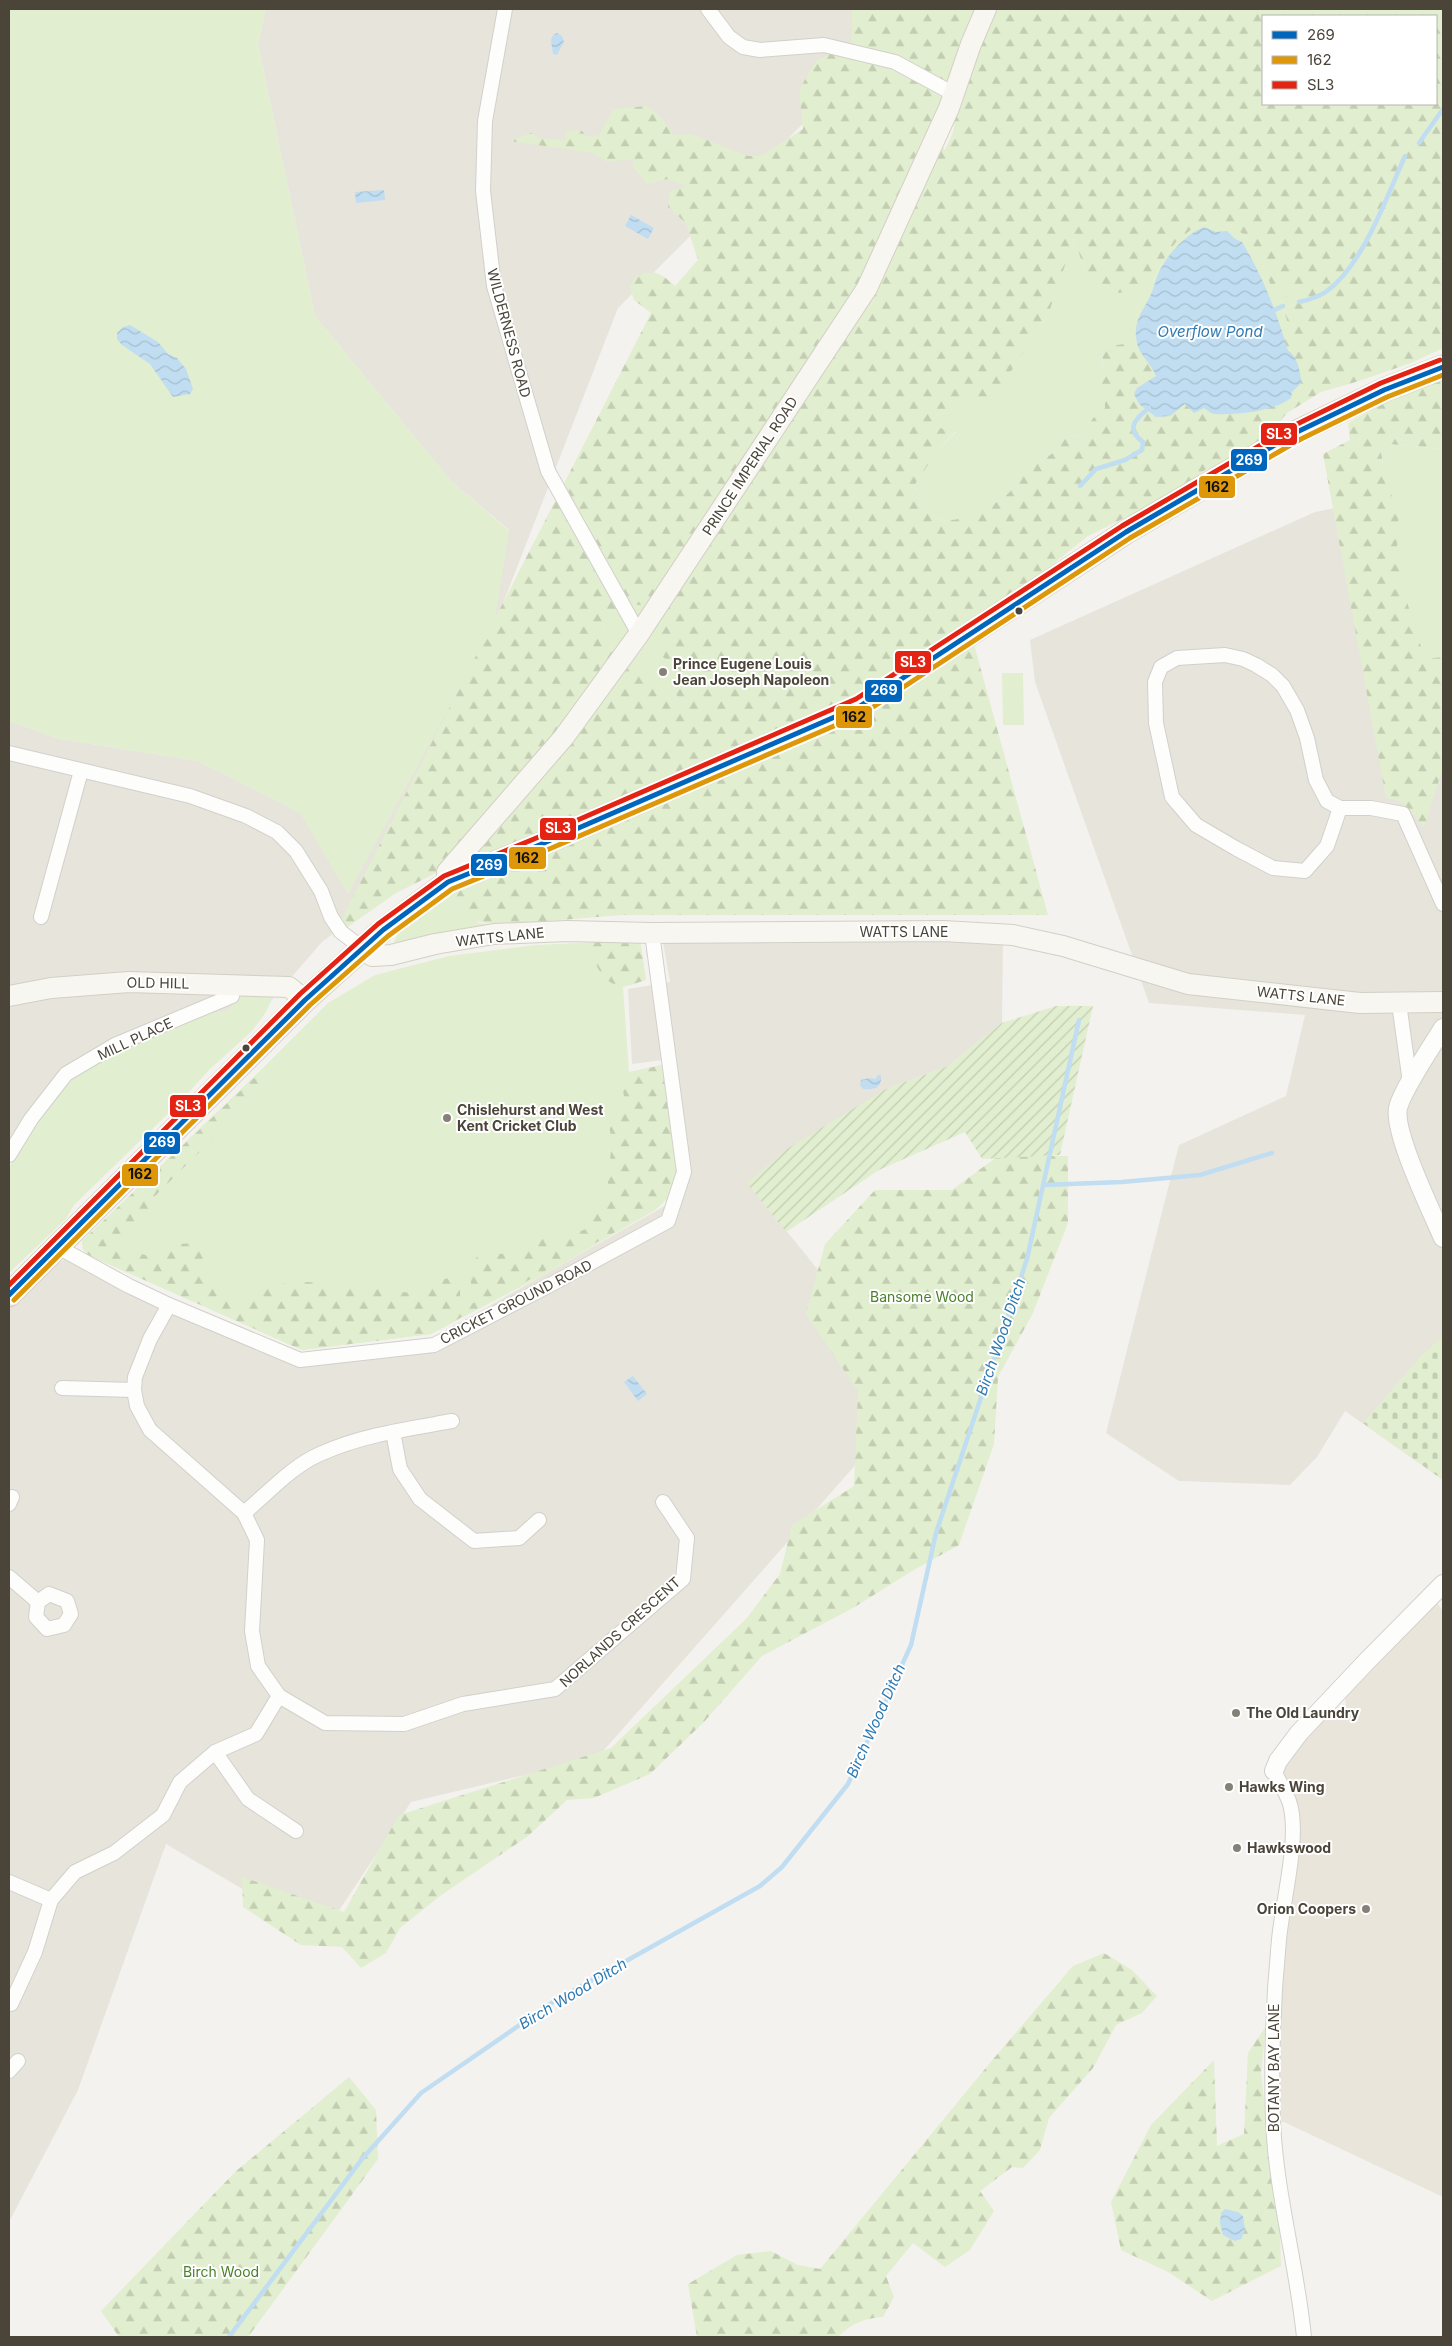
<svg xmlns="http://www.w3.org/2000/svg" width="1452" height="2346" font-family="Inter,sans-serif">
	<defs>
		<pattern id="forest-firs" width="22" height="20" patternUnits="userSpaceOnUse" patternTransform="scale(1.25)"><rect width="22" height="20" fill="#e1eecf"/><path d="M5 1l3.5 6h-7zM16 11l3.5 6h-7z" fill="#c3cdb2"/></pattern>
		<pattern id="cemetery-stones" width="16" height="16" patternUnits="userSpaceOnUse" patternTransform="scale(1.25)"><rect width="16" height="16" fill="#e1eecf"/><path d="M2 7V4a2 2 0 0 1 4 0v3zM10 15v-3a2 2 0 0 1 4 0v3z" fill="#c3cdb2"/></pattern>
		<pattern id="garden-furrows" width="10" height="10" patternUnits="userSpaceOnUse" patternTransform="scale(1.25)"><rect width="10" height="10" fill="#e1eecf"/><path d="M-1 1l2-2M0 10L10 0M9 11l2-2" fill="none" stroke="#c3cdb2"/></pattern>
		<pattern id="water-waves" width="16" height="10" patternUnits="userSpaceOnUse" patternTransform="scale(1.25)"><rect width="16" height="10" fill="#c0ddf1"/><path d="M0 5q4-4 8 0t8 0" fill="none" stroke="#a6bfcf"/></pattern>
	</defs>
	<rect width="100%" height="100%" fill="#f4f2ee"/>
	<g fill="#e7e4dc">
		<polygon points="266,9 918,9 618,308 391,891 322,942 269,1003 9,1147 9,721 60,739 198,761 301,813 348,894 509,530 451,481 315,316 258,44"/>
		<polygon points="1443,487 1443,1480 1345,1411 1317,1457 1290,1485 1179,1481 1106,1433 1179,1145 1286,1096 1305,1015 1149,1003 1035,682 1030,640 1315,512"/>
		<polygon points="1003,939 1002,1023 946,1067 886,1089 748,1183 918,1394 597,1758 411,1802 322,1936 166,1844 78,2090 9,2222 9,1291 69,1257 301,1354 433,1338 682,1196 677,1058 632,1064 628,989 670,982 663,942"/>
	</g>
	<polygon fill="#eae5da" points="1435,1599 1443,1612 1443,2197 1284,2122 1278,2122 1273,2038 1293,1880 1282,1769 1283,1763 1332,1710 1340,1710 1346,1704 1345,1698"/>
	<g fill="#e1eecf">
		<polygon points="9,9 266,9 258,44 315,316 451,481 509,531 494,625 348,894 300,813 198,761 60,739 9,721"/>
		<path d="M 1215,223 C 1252,228 1260,255 1271,286 L 1298,286 L 1302,295 L 1279,297 L 1289,326 L 1268,365 L 1102,348 L 1103,376 L 1100,383 L 1105,397 L 1105,408 C 1094,415 1087,424 1084,436 L 1066,437 C 1061,445 1053,455 1045,458 C 1037,461 1029,460 1024,466 C 1018,473 1016,483 1011,490 C 1002,504 956,526 939,519 C 928,514 920,496 914,486 L 937,451 L 956,432 L 934,428 L 934,415 L 947,412 L 963,400 L 1000,393 L 1010,373 L 1049,312 L 1074,239 L 1087,276 L 1119,293 L 1149,289 L 1166,255 L 1176,242 L 1198,224 Z"/>
		<polygon points="1379,443 1443,449 1443,657 1425,660 1406,599 1397,548 1398,513 1387,483"/>
		<path d="M 632,605 L 642,605 L 656,617 L 662,619 L 657,639 L 662,646 L 663,657 L 701,687 L 695,690 L 692,685 L 682,680 L 676,684 L 679,699 L 672,703 L 650,677 L 647,667 L 641,663 L 627,663 L 619,655 L 610,651 L 610,638 L 603,629 L 606,620 C 618,620 625,615 632,605 Z"/>
		<polygon points="1002,673 1023,673 1024,725 1003,725"/>
		<path d="M 468,885 L 458,909 L 479,923 L 498,925 L 394,943 C 398,924 451,894 468,885 Z"/>
		<polygon points="640,940 646,980 623,987 629,1072 665,1064 677,1171 669,1197 655,1210 545,1274 431,1334 302,1350 88,1255 83,1249 82,1241 264,1067 328,1003 375,975 449,956 536,945"/>
		<polygon points="247,993 275,994 264,1015 252,1031 209,1070 178,1104 74,1205 66,1219 9,1273 9,1168 34,1120 69,1076 115,1049 194,1016 228,1010 239,997"/>
	</g>
	<g fill="url(#forest-firs)" fill-rule="evenodd">
		<path d="M 852,9 L 1443,9 L 1443,348 L 1411,363 L 1359,381 L 1321,392 L 1287,413 L 1273,430 L 1252,447 L 1225,463 L 1205,470 L 1181,490 L 1088,536 L 1031,582 C 1008,591 991,611 968,622 L 1048,915 L 622,915 L 498,925 L 470,920 L 458,909 L 454,901 L 459,892 L 519,846 L 481,856 L 476,853 L 396,893 L 332,938 L 651,313 L 634,300 L 630,287 L 636,276 C 656,269 660,273 675,286 L 698,260 L 686,223 L 668,207 L 670,191 L 687,186 L 667,179 L 647,184 L 633,167 L 633,159 L 607,162 L 593,153 L 510,141 L 531,133 L 539,138 L 565,140 L 567,130 L 582,131 L 587,137 L 599,135 L 614,109 L 647,106 L 661,117 L 674,135 L 691,134 L 748,156 L 761,156 L 803,129 L 799,90 L 816,61 L 851,43 ZM 1263,16 L 1436,16 L 1436,104 L 1263,104 ZM 936,80 L 948,81 L 963,92 L 962,101 C 951,110 957,124 952,135 C 950,140 947,144 945,150 L 938,141 L 943,101 L 941,95 L 929,86 ZM 1215,223 C 1252,228 1260,255 1271,286 L 1298,286 L 1301,295 L 1279,297 L 1289,326 L 1169,355 L 1132,343 L 1102,347 L 1103,376 L 1100,383 L 1105,397 L 1105,408 C 1094,415 1087,424 1084,436 L 1066,437 C 1061,445 1053,455 1045,458 C 1037,461 1029,460 1024,466 C 1018,473 1016,483 1011,490 C 1002,504 955,526 939,519 C 927,513 920,496 914,486 L 937,451 L 956,431 L 934,427 L 934,415 L 947,412 L 963,400 L 983,403 L 1000,393 L 1004,385 L 1010,381 L 1010,373 L 1049,312 L 1074,239 L 1087,276 L 1119,293 L 1149,289 L 1166,255 L 1176,242 L 1198,224 ZM 632,605 L 642,605 L 646,612 L 661,619 L 657,622 L 654,630 C 655,641 662,646 663,657 L 701,687 L 695,690 L 692,685 L 683,680 L 676,684 L 674,691 L 679,699 L 672,703 L 650,677 L 647,667 L 641,663 L 627,663 L 619,655 L 610,651 L 610,638 L 603,629 L 606,620 C 619,620 625,615 632,605 Z"/>
		<path d="M 1443,377 L 1443,449 L 1379,443 L 1387,483 L 1399,513 L 1397,548 L 1406,599 L 1425,659 L 1443,657 L 1443,767 L 1424,828 C 1413,814 1405,799 1386,798 L 1323,454 L 1350,440 L 1348,423 L 1401,394 Z"/>
		<path d="M 640,940 L 646,980 C 639,982 630,986 623,986 C 603,987 590,958 592,942 Z"/>
		<polygon points="665,1064 677,1171 669,1197 655,1210 431,1334 302,1350 88,1255 83,1249 82,1241 254,1078 270,1082 153,1198 152,1209 144,1221 134,1222 124,1228 124,1248 160,1260 179,1244 196,1243 204,1253 202,1271 221,1296 242,1298 286,1283 308,1282 412,1293 431,1281 450,1278 460,1291 460,1304 474,1303 469,1269 478,1255 513,1253 535,1238 567,1236 586,1229 607,1193 612,1141 609,1126 628,1106 635,1104 624,1096 621,1081 629,1073"/>
		<polygon points="998,1156 1068,1156 1068,1223 1033,1313 998,1377 994,1444 959,1545 912,1571 853,1608 762,1656 704,1722 650,1774 594,1798 567,1800 528,1836 440,1896 400,1928 386,1953 361,1968 342,1947 301,1945 243,1907 242,1877 344,1912 399,1815 611,1748 746,1619 780,1574 792,1525 854,1486 858,1391 806,1314 825,1244 875,1190 952,1190"/>
		<path d="M 1104,1953 L 1132,1970 L 1157,1996 L 1142,2013 L 1116,2025 L 1093,2068 L 1049,2118 L 1040,2150 L 1023,2168 L 1012,2167 L 980,2191 L 994,2211 L 970,2250 L 945,2267 L 913,2243 L 886,2276 L 894,2297 L 883,2317 C 865,2318 850,2324 838,2337 L 697,2337 L 688,2284 L 737,2255 L 771,2251 L 798,2265 L 820,2269 L 989,2064 L 1073,1966 Z"/>
		<polygon points="1266,2026 1261,2073 1280,2231 1281,2266 1212,2301 1168,2272 1121,2250 1111,2202 1151,2125 1214,2060 1217,2146 1244,2134 1248,2053"/>
		<polygon points="349,2077 376,2110 378,2159 248,2337 119,2337 101,2311 235,2172"/>
	</g>
	<polygon fill="url(#cemetery-stones)" points="1443,1336 1443,1480 1363,1423 1421,1356"/>
	<polygon fill="url(#garden-furrows)" points="1056,1006 1093,1006 1060,1155 982,1159 965,1132 879,1170 786,1232 747,1183 787,1149 886,1089 946,1067 1002,1023"/>
	<g fill="url(#water-waves)">
		<polygon points="557,33 562,36 564,41 557,55 553,54 551,40 553,35"/>
		<polygon points="384,190 385,200 356,203 355,192"/>
		<polygon points="631,215 654,228 648,239 625,226"/>
		<path d="M 1204,227 L 1216,232 L 1227,231 L 1235,239 L 1242,242 C 1262,275 1276,310 1287,348 C 1289,353 1289,350 1292,354 C 1298,360 1301,375 1301,383 L 1292,392 L 1291,398 C 1272,412 1237,415 1214,414 C 1210,413 1207,410 1204,408 L 1194,413 L 1185,404 L 1170,416 L 1156,417 L 1139,404 L 1134,394 L 1137,388 L 1156,376 C 1152,364 1139,355 1137,343 C 1132,320 1144,311 1152,292 C 1155,285 1156,277 1160,270 C 1169,253 1185,235 1204,227 Z"/>
		<polygon points="130,325 158,342 168,354 177,358 186,369 193,389 190,394 173,397 150,364 122,345 117,339 117,333 123,327"/>
		<path d="M 878,1075 L 881,1075 C 882,1088 875,1090 863,1089 L 860,1085 L 861,1080 L 869,1078 L 875,1079 Z"/>
		<polygon points="633,1376 647,1394 638,1401 624,1382"/>
		<polygon points="1225,2209 1238,2212 1243,2216 1245,2230 1241,2239 1235,2241 1223,2235 1220,2223 1221,2213"/>
	</g>
	<g fill="none" stroke-linecap="round" stroke-linejoin="round">
		<g stroke="#c0ddf1" stroke-width="4.5">
			<polyline points="1419,143 1443,109"/>
			<path d="M 1299,302 C 1308,300 1319,297 1327,291 C 1363,265 1387,196 1405,156"/>
			<polyline points="1270,312 1283,306"/>
			<path d="M 1080,486 L 1096,469 L 1125,460 L 1142,450 L 1143,442 C 1125,429 1135,419 1149,408"/>
			<polyline points="1043,1185 1122,1182 1200,1175 1272,1153"/>
			<polyline points="229,2337 362,2159 421,2093 553,2002 760,1886 782,1867 848,1784 911,1645 936,1533 1027,1259 1079,1020"/>
		</g>
		<defs>
			<g id="minor">
				<polyline points="505,9 485,121 483,191 494,286 548,471 639,634"/>
				<polyline points="708,9 729,37 743,47 760,50 824,45 895,62 954,94"/>
				<polyline points="9,753 190,796 246,816 277,832 296,851 321,891 331,917 341,932 362,948"/>
				<polyline points="1340,808 1327,846 1305,871 1273,868 1237,849 1196,825 1172,797 1156,723 1155,682 1161,667 1177,658 1225,655 1243,659 1256,665 1272,675 1283,686 1297,710 1307,738 1316,780 1327,801 1340,808 1371,808 1403,814 1443,904"/>
				<polyline points="41,917 81,771"/>
				<polyline points="1399,1003 1410,1083"/>
				<polyline points="9,1155 31,1119 66,1074 115,1045 232,996 234,985"/>
				<polyline points="58,1247 129,1286 169,1305 300,1360 434,1345 548,1286 668,1221 684,1172 652,933"/>
				<polyline points="169,1305 150,1339 135,1377 134,1390 137,1406 150,1430 244,1513 257,1540 252,1631 258,1666 279,1696 325,1723 404,1724 463,1704 555,1689 683,1579 687,1538 663,1502"/>
				<polyline points="62,1388 134,1390"/>
				<polyline points="393,1432 400,1469 420,1499 474,1541 519,1538 539,1520"/>
				<polyline points="9,1504 12,1497"/>
				<path d="M 244,1513 C 268,1493 292,1466 320,1454 C 362,1435 407,1429 452,1421"/>
				<polyline points="9,1577 38,1602"/>
				<polygon points="49,1594 67,1601 71,1614 64,1625 47,1629 36,1617 38,1602"/>
				<polyline points="215,1752 248,1799 296,1831"/>
				<path d="M 1274,1771 C 1279,1781 1285,1791 1289,1801 C 1301,1835 1282,1903 1279,1940 C 1273,2000 1271,2060 1273,2121 C 1276,2194 1297,2265 1304,2337"/>
				<polyline points="9,1882 51,1900"/>
				<polyline points="11,2004 35,1952 51,1900 75,1872 114,1853 163,1815 180,1782 215,1752 256,1734 279,1696"/>
				<polyline points="9,2071 18,2061"/>
			</g>
			<g id="tertiary">
				<path d="M 1443,1028 C 1432,1046 1402,1090 1398,1108 C 1393,1133 1432,1212 1443,1238"/>
				<polyline points="1274,1771 1278,1761 1299,1733 1367,1661 1443,1584"/>
			</g>
			<g id="secondary">
				<polyline points="448,882 447,872 564,737 639,634 867,288 949,108 971,44 986,9"/>
				<polyline points="362,948 372,956 391,955 435,944 494,934 567,931 652,933 943,931 1013,935 1063,946 1188,984 1360,1003 1443,1002"/>
				<polyline points="9,996 51,988 129,982 289,987 305,1000"/>
			</g>
			<polyline id="primary" points="9,1295 305,1000 383,930 448,882 537,846 860,706 1126,532 1297,432 1384,390 1443,367"/>
		</defs>
		<use href="#minor" stroke="#d2d0cb" stroke-width="16"/>
		<use href="#tertiary" stroke="#d2d0cb" stroke-width="20"/>
		<use href="#secondary" stroke="#d3cfc5" stroke-width="22"/>
		<use href="#primary" stroke="#d6cebb" stroke-width="25"/>
		<use href="#minor" stroke="#fdfdfc" stroke-width="14"/>
		<use href="#tertiary" stroke="#fdfdfc" stroke-width="18"/>
		<use href="#secondary" stroke="#f7f6f1" stroke-width="20"/>
		<use href="#primary" stroke="#f2efe6" stroke-width="22"/>
		<defs>
			<polyline id="bus-1" points="9,1295 305,1000 383,930 448,882 537,846 860,706 1126,532 1297,432 1384,390 1443,367"/>
			<polyline id="bus-2" points="14,1300 310,1005 388,936 452,889 540,853 864,713 1130,538 1301,439 1387,397 1443,375"/>
			<polyline id="bus-3" points="9,1285 300,994 378,924 444,876 534,839 856,699 1122,526 1293,426 1381,383 1440,360"/>
		</defs>
		<use href="#bus-1" stroke="#fff" stroke-width="9"/>
		<use href="#bus-2" stroke="#fff" stroke-width="9"/>
		<use href="#bus-3" stroke="#fff" stroke-width="9"/>
		<use href="#bus-1" stroke="#0065bd" stroke-width="5"/>
		<use href="#bus-2" stroke="#dd9709" stroke-width="5"/>
		<use href="#bus-3" stroke="#e42313" stroke-width="5"/>
	</g>
	<g fill="#4b4439" stroke="#fff" stroke-width="2">
		<circle cx="1019" cy="611" r="4.5"/>
		<circle cx="246" cy="1048" r="4.5"/>
	</g>
	<g fill="#868178" stroke="#fff" stroke-width="2">
		<circle cx="663" cy="672" r="5"/>
		<circle cx="447" cy="1118" r="5"/>
		<circle cx="1236" cy="1713" r="5"/>
		<circle cx="1229" cy="1787" r="5"/>
		<circle cx="1237" cy="1848" r="5"/>
		<circle cx="1366" cy="1909" r="5"/>
	</g>
	<g text-anchor="middle" stroke-width="4" stroke-linejoin="round" paint-order="stroke">
		<g font-size="14" fill="#4b4439" stroke="#fff">
			<text transform="translate(509 333) rotate(75)" y="5">WILDERNESS ROAD</text>
			<text transform="translate(750 466) rotate(-57)" y="5">PRINCE IMPERIAL ROAD</text>
			<text x="904" y="937">WATTS LANE</text>
			<text transform="translate(500 937) rotate(-6)" y="5">WATTS LANE</text>
			<text transform="translate(158 983) rotate(1)" y="5">OLD HILL</text>
			<text transform="translate(1301 996) rotate(6)" y="5">WATTS LANE</text>
			<text transform="translate(135 1039) rotate(-25)" y="5">MILL PLACE</text>
			<text transform="translate(516 1302) rotate(-27)" y="5">CRICKET GROUND ROAD</text>
			<text transform="translate(620 1632) rotate(-42)" y="5">NORLANDS CRESCENT</text>
			<text transform="translate(1274 2068) rotate(-90)" y="5">BOTANY BAY LANE</text>
		</g>
		<g font-size="14" font-weight="bold" fill="#4b4439" stroke="#fff" text-anchor="start">
			<text x="673" y="669">Prince Eugene Louis<tspan x="673" dy="16">Jean Joseph Napoleon</tspan></text>
			<text x="457" y="1115">Chislehurst and West<tspan x="457" dy="16">Kent Cricket Club</tspan></text>
			<text x="1246" y="1718">The Old Laundry</text>
			<text x="1239" y="1792">Hawks Wing</text>
			<text x="1247" y="1853">Hawkswood</text>
			<text x="1356" y="1914" text-anchor="end">Orion Coopers</text>
		</g>
		<g font-size="14" fill="#4a7f2a" stroke="#fff">
			<text x="922" y="1302">Bansome Wood</text>
			<text x="221" y="2277">Birch Wood</text>
		</g>
		<g font-size="15" font-style="italic" fill="#2e7ab2" stroke="#fff">
			<text x="1210" y="337">Overflow Pond</text>
			<text transform="translate(1001 1337) rotate(-71)" y="5">Birch Wood Ditch</text>
			<text transform="translate(876 1721) rotate(-66)" y="5">Birch Wood Ditch</text>
			<text transform="translate(573 1994) rotate(-31)" y="5">Birch Wood Ditch</text>
		</g>
	</g>
	<g stroke="#fff" stroke-width="2">
		<rect x="1260" y="422" width="38" height="24" rx="5" fill="#e42313"/>
		<rect x="1230" y="448" width="38" height="24" rx="5" fill="#0065bd"/>
		<rect x="1198" y="475" width="38" height="24" rx="5" fill="#dd9709"/>
		<rect x="894" y="650" width="38" height="24" rx="5" fill="#e42313"/>
		<rect x="864" y="679" width="39" height="24" rx="5" fill="#0065bd"/>
		<rect x="835" y="705" width="38" height="24" rx="5" fill="#dd9709"/>
		<rect x="539" y="817" width="38" height="24" rx="5" fill="#e42313"/>
		<rect x="508" y="846" width="39" height="24" rx="5" fill="#dd9709"/>
		<rect x="470" y="853" width="38" height="24" rx="5" fill="#0065bd"/>
		<rect x="169" y="1094" width="38" height="24" rx="5" fill="#e42313"/>
		<rect x="143" y="1131" width="38" height="24" rx="5" fill="#0065bd"/>
		<rect x="121" y="1163" width="38" height="24" rx="5" fill="#dd9709"/>
	</g>
	<g font-size="14" text-anchor="middle" font-weight="bold" fill="#fff">
		<text x="1279" y="439">SL3</text>
		<text x="1249" y="465">269</text>
		<text x="913" y="667">SL3</text>
		<text x="884" y="695">269</text>
		<text x="558" y="833">SL3</text>
		<text x="489" y="870">269</text>
		<text x="188" y="1111">SL3</text>
		<text x="162" y="1147">269</text>
	</g>
	<g font-size="14" text-anchor="middle" font-weight="bold" fill="#111">
		<text x="1217" y="492">162</text>
		<text x="854" y="722">162</text>
		<text x="527" y="863">162</text>
		<text x="140" y="1179">162</text>
	</g>
	<rect width="1452" height="2346" fill="none" stroke="#4b4439" stroke-width="20"/>
	<rect x="1262" y="15" width="175" height="90" fill="#ffffff" stroke="#b7b4b0"/>
	<rect x="1272" y="31" width="25" height="8" fill="#0065bd" stroke="#b7b4b0"/>
	<text x="1307" y="40" font-size="15" fill="#4b4439">269</text>
	<rect x="1272" y="56" width="25" height="8" fill="#dd9709" stroke="#b7b4b0"/>
	<text x="1307" y="65" font-size="15" fill="#4b4439">162</text>
	<rect x="1272" y="81" width="25" height="8" fill="#e42313" stroke="#b7b4b0"/>
	<text x="1307" y="90" font-size="15" fill="#4b4439">SL3</text>
</svg>
